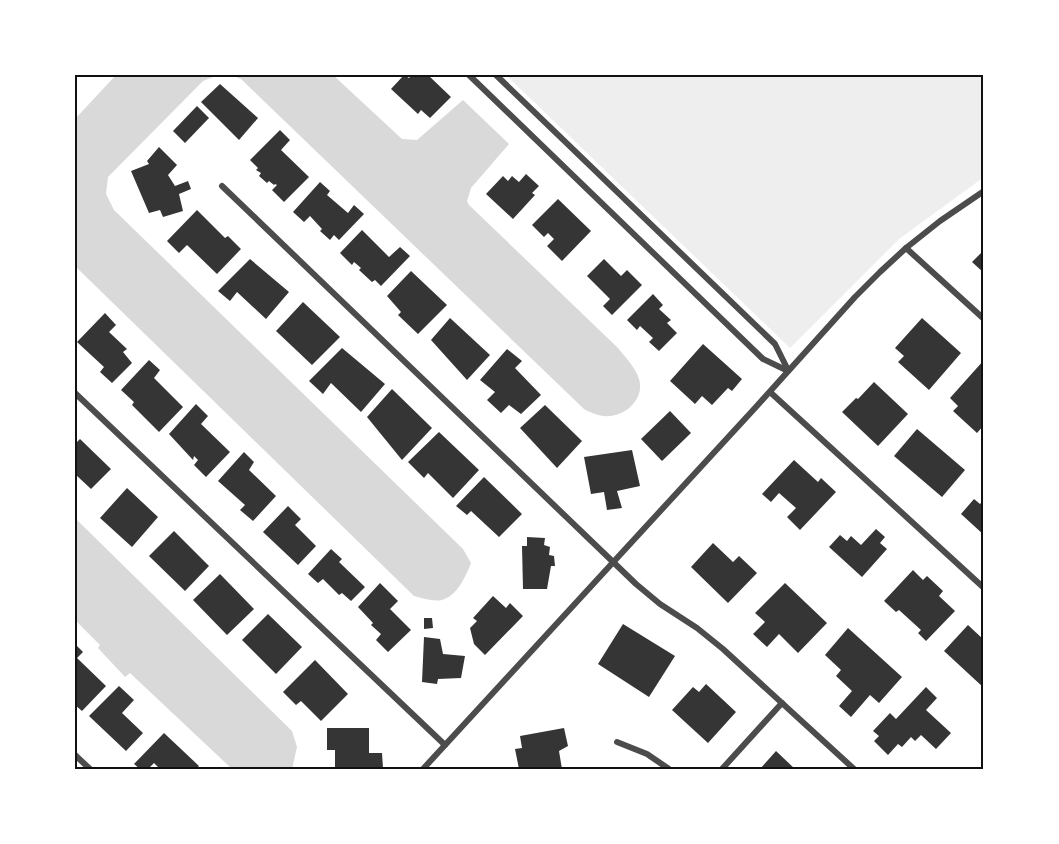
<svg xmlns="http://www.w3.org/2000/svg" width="1059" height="844" font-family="Signika,sans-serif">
	<rect width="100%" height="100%" fill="#fff"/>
	<polygon fill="#eee" points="506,75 984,75 984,177 899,239 790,348"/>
	<g fill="#d9d9d9">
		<path d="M 116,75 L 218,75 L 203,81 L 108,177 L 106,194 L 114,210 L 463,549 L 471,563 C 466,576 457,596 442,600 C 433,602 423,598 414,596 L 75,266 L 75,119 Z"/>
		<path d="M 231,75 L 333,75 L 402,139 L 417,140 L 463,100 L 509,144 L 471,188 L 467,201 L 469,205 L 617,347 C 626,358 642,374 640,388 C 640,396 634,404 628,409 C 613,419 600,418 584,409 L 241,79 Z"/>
		<polygon points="75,518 292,731 297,747 292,769 232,769 130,673 125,677 98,648 100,645 75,620"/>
	</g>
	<g fill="#353535">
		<polygon points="404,75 409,78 412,75 428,75 451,97 430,118 421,110 418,114 391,89"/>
		<polygon points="220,84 258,118 239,140 201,102"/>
		<polygon points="197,106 209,118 185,143 173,131"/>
		<polygon points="280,130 290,140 281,150 309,177 284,202 272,190 277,185 275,184 274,185 269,181 267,183 259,176 261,173 256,170 258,168 250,160"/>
		<polygon points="159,147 177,165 168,175 175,186 188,181 191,189 179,194 183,211 163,217 160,210 149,213 131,171 149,164 147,161"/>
		<polygon points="526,174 539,186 532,193 535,195 513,219 486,194 503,176 508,181 512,176 519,182"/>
		<polygon points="320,182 330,191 327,195 348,213 354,205 364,214 339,240 334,235 330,240 320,231 322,229 310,216 304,222 293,212"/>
		<polygon points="558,199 591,231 562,261 547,246 554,239 548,233 544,237 532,225"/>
		<polygon points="197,210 225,238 228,236 241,249 217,274 187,245 179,253 167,241"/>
		<polygon points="362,230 389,257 400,247 410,256 381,286 375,280 372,282 359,270 361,268 354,262 352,265 340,253"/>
		<polygon points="984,250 984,273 972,262"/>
		<polygon points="250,259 289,292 266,319 237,292 230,301 218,291"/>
		<polygon points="604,259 621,276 627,270 642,285 612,315 603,306 610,299 587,276"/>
		<polygon points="411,271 447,305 418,334 398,315 401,312 387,296"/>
		<polygon points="653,294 663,305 659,309 671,320 667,323 677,333 659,351 649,342 653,338 640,326 637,330 627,320"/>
		<polygon points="303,302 340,337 312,365 276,331"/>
		<polygon points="105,313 116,325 109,332 127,349 123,352 132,363 112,383 100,372 104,367 77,342"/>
		<polygon points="450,318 490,355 467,380 431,340"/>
		<polygon points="922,318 961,353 929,390 898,362 904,356 895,348"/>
		<polygon points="703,344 742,379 732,391 728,388 712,405 702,396 695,404 670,381"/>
		<polygon points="342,348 385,384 361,412 331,383 323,394 309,381"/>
		<polygon points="507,349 522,361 515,368 541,395 521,414 509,405 501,413 487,400 495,392 480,380"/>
		<polygon points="149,360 160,370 154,378 183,407 159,432 132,405 134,402 121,390"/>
		<polygon points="984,360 984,425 977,433 953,411 958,406 950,398"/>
		<polygon points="874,382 908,414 878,446 842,412 856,398 858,399"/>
		<polygon points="392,389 432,428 402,460 367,417"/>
		<polygon points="196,404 208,416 201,424 230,452 206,477 194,465 198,460 194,456 193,460 169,434"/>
		<polygon points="545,405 582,441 557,468 520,428"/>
		<polygon points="670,411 691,433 662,461 641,439"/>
		<polygon points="917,429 965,470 942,497 894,456"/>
		<polygon points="439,432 479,470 453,498 428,473 424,478 408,462"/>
		<polygon points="80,439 111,469 91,489 75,474 75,444"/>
		<polygon points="632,450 640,486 617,491 622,508 607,510 604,492 591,494 584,457"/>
		<polygon points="244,452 254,462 249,470 276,496 253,521 240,510 245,505 218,481"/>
		<polygon points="794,460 818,482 821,478 836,492 800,530 787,517 796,508 779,493 771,502 762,494"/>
		<polygon points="484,477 522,514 499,537 471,511 467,515 456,506"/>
		<polygon points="127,488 158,517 132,547 100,518"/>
		<polygon points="974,499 980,504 984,500 984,535 961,514"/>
		<polygon points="288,506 301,519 295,525 316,546 298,565 263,532"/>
		<polygon points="876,529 885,537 880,543 887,549 862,577 829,547 840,535 847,541 851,536 861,545"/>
		<polygon points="174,531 209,566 185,591 149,556"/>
		<polygon points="527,537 545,538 544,545 550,547 549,555 554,556 555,566 551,566 547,589 523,589 522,546 527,546"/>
		<polygon points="713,543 733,562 739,556 757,573 728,603 691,567"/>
		<polygon points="331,549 342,559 339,562 365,587 351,601 342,593 339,595 323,579 318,583 308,574"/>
		<polygon points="913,570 923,580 927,576 943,591 939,596 955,611 926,641 918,633 921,630 899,610 896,612 884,601"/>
		<polygon points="220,574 254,609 227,635 193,600"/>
		<polygon points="380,583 398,601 390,609 411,630 388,652 376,640 381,634 371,625 373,623 358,607"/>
		<polygon points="785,583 827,623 798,653 779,634 767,647 753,634 765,622 755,613"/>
		<polygon points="493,596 506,608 510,603 523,616 485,655 474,644 470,628 477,621 473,618"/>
		<polygon points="268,614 302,647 276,674 242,640"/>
		<polygon points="424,618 432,618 433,628 424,629"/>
		<polygon points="623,624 675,656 649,697 598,664"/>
		<polygon points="968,625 984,640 984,688 944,651"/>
		<polygon points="848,628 902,677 879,703 870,695 851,717 839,706 852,691 836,676 841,670 825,655"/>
		<polygon points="424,637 440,639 443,654 465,656 461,678 438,679 437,684 422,682"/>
		<polygon points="75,644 83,652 77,658 106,686 82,711 75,705"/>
		<polygon points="315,660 348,694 321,721 301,701 296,705 283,692"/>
		<polygon points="706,684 736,712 708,743 672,710 693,687 699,692"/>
		<polygon points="119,686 134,700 122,713 143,733 126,751 89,716"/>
		<polygon points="926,687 937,698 926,710 951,733 936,749 921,735 915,741 911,737 902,747 898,744 888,755 874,741 879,736 873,731 890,713 896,719"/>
		<polygon points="327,728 369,728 369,753 382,753 383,768 335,769 335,750 327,750"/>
		<polygon points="564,728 568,746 559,751 562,769 519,769 515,749 522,748 520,736"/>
		<polygon points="164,733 199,766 196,769 160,769 154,763 148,769 140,769 134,764"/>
		<polygon points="776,751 795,769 760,769"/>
	</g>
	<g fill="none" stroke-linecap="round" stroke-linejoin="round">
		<g stroke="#4c4c4c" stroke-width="6">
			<polyline points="469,75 763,359 788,371"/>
			<polyline points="496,75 775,344 788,370"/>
			<polyline points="222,186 636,584 660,604 697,628 723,649 854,769"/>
			<polyline points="906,248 984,319"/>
			<polyline points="770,392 984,588"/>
			<polyline points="75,393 445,745"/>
			<polyline points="617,742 647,754 669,769"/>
			<polyline points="75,755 90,769"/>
			<polyline points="423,769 755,408 855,297 880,272 906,248 940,221 984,191"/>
			<polyline points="722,769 782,703"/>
		</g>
	</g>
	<rect width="1059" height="844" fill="none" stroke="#ffffff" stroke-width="153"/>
	<rect x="76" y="76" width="906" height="692" fill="none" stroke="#111" stroke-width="2"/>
</svg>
